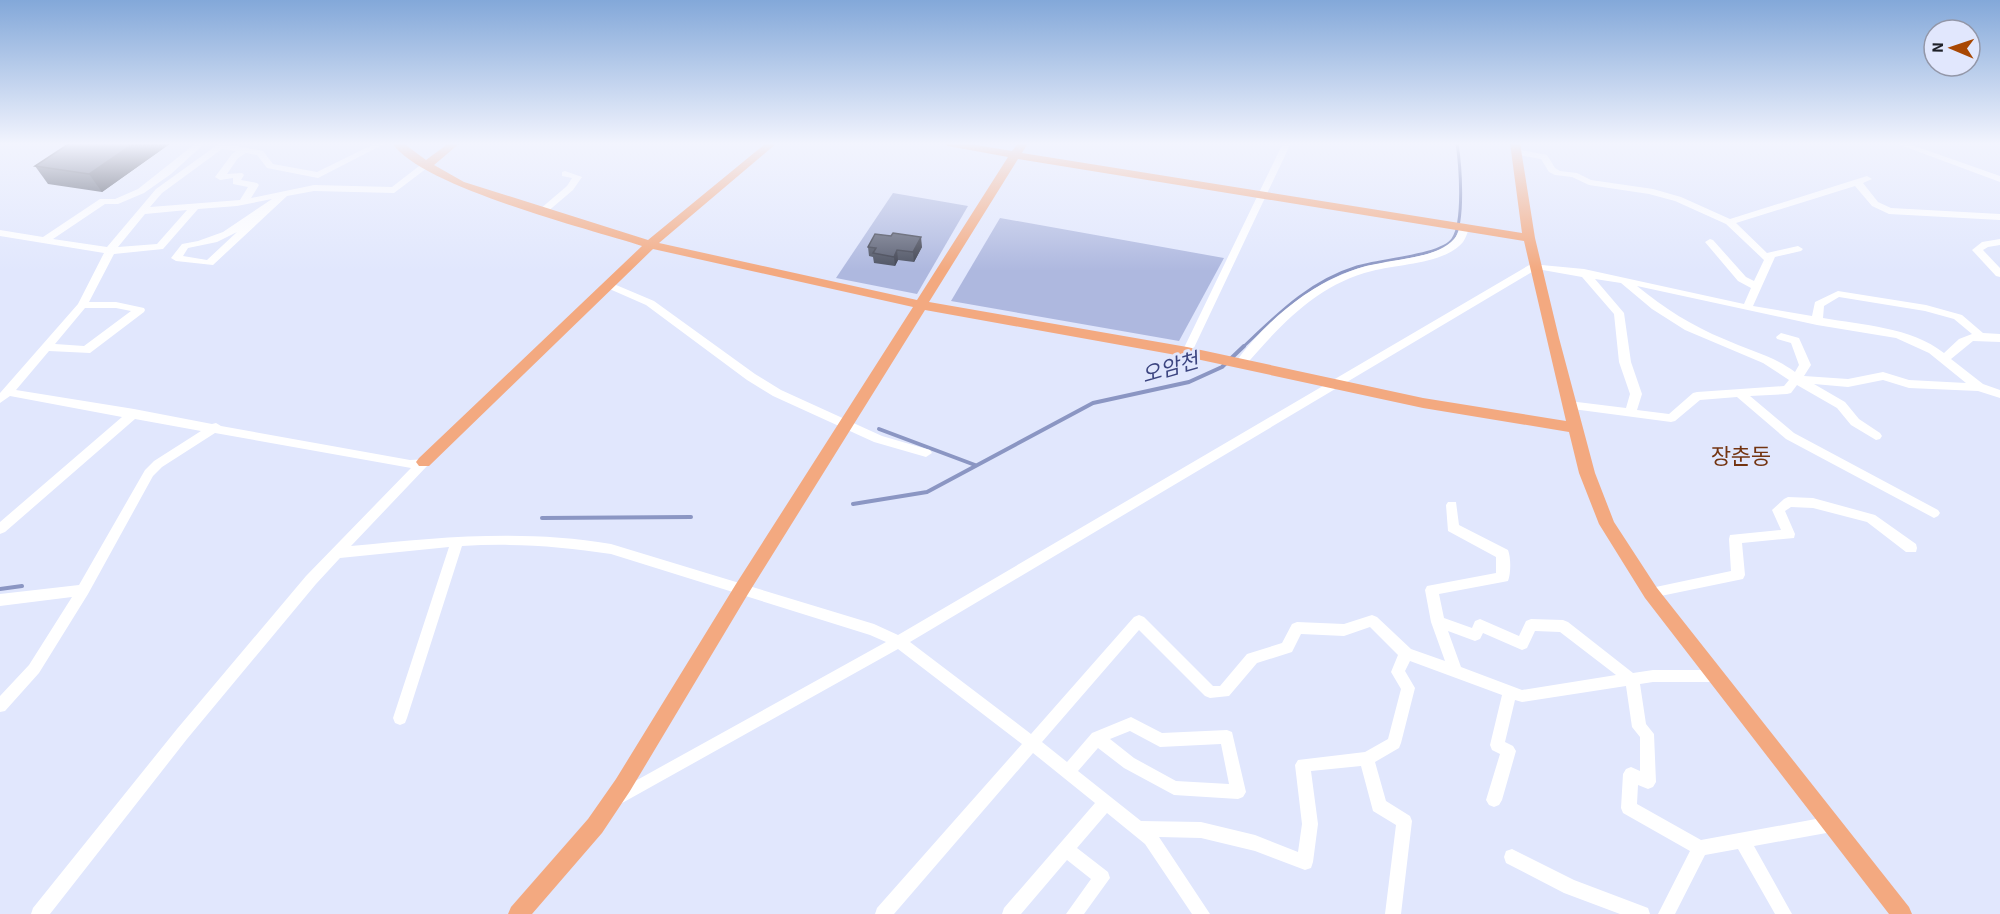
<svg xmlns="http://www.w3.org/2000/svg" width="2000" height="914" font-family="'Source Sans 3','Noto Sans KR',sans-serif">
	<rect width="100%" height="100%" fill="#e1e7fd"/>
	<g fill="#aeb8df">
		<polygon points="893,193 968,206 917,294 836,278"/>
		<polygon points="1000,218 1224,258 1179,341 951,301"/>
	</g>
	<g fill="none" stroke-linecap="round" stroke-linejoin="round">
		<path stroke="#8b96c3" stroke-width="3" d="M 1242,348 C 1278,314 1309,282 1357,267 C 1378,260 1442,256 1453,239 C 1465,221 1460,163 1457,143"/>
		<g stroke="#8b96c3" stroke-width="4">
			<polyline points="879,429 975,465"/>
			<polyline points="853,504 927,492 1093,403 1189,382 1222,367 1244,346"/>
			<polyline points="542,518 691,517"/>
			<polyline points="0,589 22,586"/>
		</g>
		<g fill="#fff" fill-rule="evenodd">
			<path d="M 196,143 L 205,143 L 171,174 L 144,193 L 118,204 L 105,204 L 53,239 L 107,247 L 156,189 L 220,143 L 263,151 L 273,164 L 317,172 L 376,143 L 386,143 L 318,178 L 267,168 L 257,155 L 246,153 L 238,158 L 227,174 L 242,173 L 244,175 L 241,180 L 257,183 L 259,185 L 251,198 L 314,185 L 392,187 L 423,163 L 429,163 L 431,165 L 394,193 L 314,191 L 287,196 L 213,265 L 176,261 L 171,258 L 182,244 L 198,241 L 223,232 L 272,199 L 237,206 L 198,209 L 163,249 L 114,254 L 89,302 L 116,302 L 144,308 L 145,310 L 144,312 L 90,353 L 49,351 L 16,390 L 134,409 L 212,424 L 216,423 L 221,426 L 410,460 L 428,459 L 430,462 L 428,465 L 351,546 C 439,537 524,529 611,544 L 874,624 L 898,635 L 1531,264 L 1584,269 L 1744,304 L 1751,288 L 1738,281 L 1705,242 L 1710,239 L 1713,240 L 1746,277 L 1754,281 L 1764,260 L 1726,224 L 1675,201 L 1649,194 L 1589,185 L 1572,177 L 1555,175 L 1549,172 L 1541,159 L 1513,154 L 1513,150 L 1516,149 L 1547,155 L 1555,168 L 1560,171 L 1577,173 L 1591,180 L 1653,189 L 1681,197 L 1730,219 L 1867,176 L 1872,179 L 1863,183 L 1878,202 L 1891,208 L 2000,214 L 2000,220 L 1889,214 L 1872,206 L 1855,186 L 1736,223 L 1767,253 L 1798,246 L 1803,249 L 1801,251 L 1775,257 L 1753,306 L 1812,316 L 1815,302 L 1838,291 L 1926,305 L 1962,315 L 1983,333 L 2000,334 L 2000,342 L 1973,341 L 1951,359 L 1983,384 L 2000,390 L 2000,398 L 1978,391 L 1909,388 L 1883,380 L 1848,387 L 1814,384 L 1845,402 L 1859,419 L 1880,433 L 1882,436 L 1880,439 L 1876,440 L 1851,425 L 1837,408 L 1797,385 L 1791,393 L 1787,394 L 1750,396 L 1794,433 L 1938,510 L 1940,513 L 1938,516 L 1934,518 L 1786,439 L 1737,397 L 1700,400 L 1675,421 L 1671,422 L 1565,408 L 1563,405 L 1569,401 L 1626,408 L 1630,394 L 1619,362 L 1614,314 L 1582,277 L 1537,269 L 910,642 L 1031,734 L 1134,617 L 1139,615 L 1144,617 L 1213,686 L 1220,686 L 1247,654 L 1282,643 L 1292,624 L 1297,622 L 1344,624 L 1372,615 L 1377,617 L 1411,649 L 1445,661 L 1431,622 L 1425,590 L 1427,586 L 1496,573 L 1496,557 L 1448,531 L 1446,505 L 1448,502 L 1456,502 L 1459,525 L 1508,550 C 1511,558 1511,573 1508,581 L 1503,582 L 1439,594 L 1444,618 L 1472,628 L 1475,621 L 1480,619 L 1519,636 L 1526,621 L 1531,619 L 1563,620 L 1568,622 L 1633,673 L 1653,670 L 1716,670 L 1721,672 L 1723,676 L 1721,680 L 1716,682 L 1653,682 L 1640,684 L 1646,724 L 1654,734 L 1656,782 L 1653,787 L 1648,789 L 1638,785 L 1637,804 L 1701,840 L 1832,816 L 1838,819 L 1840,824 L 1838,829 L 1832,832 L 1754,846 L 1792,914 L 1775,914 L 1738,849 L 1705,855 L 1675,914 L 1658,914 L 1690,851 L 1623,813 L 1621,808 L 1623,774 L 1626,769 L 1631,767 L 1640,771 L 1640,737 L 1632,727 L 1626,686 L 1522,702 L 1515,700 L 1505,742 L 1513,746 L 1516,751 L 1502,800 L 1499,805 L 1494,807 L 1489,805 L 1486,800 L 1500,754 L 1492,750 L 1490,745 L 1502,695 L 1410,661 L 1405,671 L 1415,688 L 1401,743 L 1399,748 L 1375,762 L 1386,801 L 1410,816 L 1412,821 L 1401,914 L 1385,914 L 1396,825 L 1373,811 L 1361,766 L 1311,771 L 1318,824 L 1313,862 L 1311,868 L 1305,870 L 1255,851 L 1201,838 L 1159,837 L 1210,914 L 1192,914 L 1145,844 L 1107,813 L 1077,848 L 1108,872 L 1110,878 L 1084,914 L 1066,914 L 1091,879 L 1067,860 L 1021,914 L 1002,914 L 1004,908 L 1095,803 L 1033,753 L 894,914 L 875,914 L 877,908 L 1022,744 L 898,649 L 615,807 L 610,805 L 607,800 L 610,795 L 886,642 L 870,635 L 611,554 C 561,546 512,543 462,546 L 407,718 L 405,723 L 400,725 L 395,723 L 393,718 L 449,547 L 340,558 L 316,584 L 187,739 L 50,914 L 31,914 L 33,908 L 177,729 L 306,576 L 411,468 L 215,433 L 162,467 L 153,476 L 88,594 L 39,673 L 5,711 L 0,712 L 0,696 L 29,665 L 72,597 L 0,606 L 0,594 L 79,585 L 145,470 L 154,461 L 201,431 L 135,419 L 5,532 L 0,534 L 0,522 L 122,417 L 10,396 L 0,403 L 0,393 L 78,304 L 104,253 L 0,236 L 0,230 L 43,237 L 100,199 L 115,199 L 138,189 ZM 222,149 L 236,151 L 232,154 L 215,177 L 220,180 L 233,178 L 233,184 L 248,187 L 240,200 L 150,207 L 162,193 ZM 187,210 L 157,244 L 118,247 L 145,214 ZM 237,232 L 207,260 L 183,256 L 188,248 L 217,242 ZM 1595,279 L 1621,283 L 1652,309 L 1685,330 L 1763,363 L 1789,380 L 1784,386 L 1697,392 L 1693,393 L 1669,414 L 1637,410 L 1642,394 L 1631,362 L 1624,313 ZM 1637,286 L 1817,325 L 1896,338 L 1929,353 L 1966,383 L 1909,380 L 1883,372 L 1848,379 L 1804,376 L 1811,365 L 1799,338 L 1781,333 L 1776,337 L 1777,339 L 1791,343 L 1799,365 L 1795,372 C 1774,356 1748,350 1724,339 C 1692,326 1664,308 1637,286 ZM 1839,297 L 1925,311 L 1954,319 L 1972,334 L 1959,339 L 1944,353 C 1911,327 1862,325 1823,318 L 1824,306 ZM 85,308 L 116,308 L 131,311 L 84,346 L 55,344 ZM 1370,627 L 1398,655 L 1391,672 L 1401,689 L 1388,739 L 1365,752 L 1298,760 L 1295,765 L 1302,824 L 1298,852 L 1255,835 L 1201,822 L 1141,821 L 1078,771 L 1098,748 L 1124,768 L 1174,795 L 1238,799 L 1243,797 L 1246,792 L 1232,732 L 1227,730 L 1162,733 L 1131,717 L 1092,733 L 1067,762 L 1042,742 L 1139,630 L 1205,696 L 1210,698 L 1229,696 L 1257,663 L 1292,652 L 1301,634 L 1344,636 ZM 1448,631 L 1475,641 L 1480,639 L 1483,633 L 1522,650 L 1527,648 L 1535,631 L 1560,632 L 1616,675 L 1522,690 L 1461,667 ZM 1130,731 L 1160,747 L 1221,744 L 1229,784 L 1176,781 L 1134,758 L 1110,739 Z"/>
			<polygon points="1283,143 1291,143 1192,352 1191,355 1183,355 1182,352"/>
			<polygon points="1895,143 1906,143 2000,176 2000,182"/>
			<polygon points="565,171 582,177 573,190 546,213 540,213 540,209 567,186 572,178 562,176 562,172"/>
			<path d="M 1464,226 L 1469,229 C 1467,233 1466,238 1463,242 C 1445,264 1398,264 1372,271 C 1318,284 1280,325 1245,366 L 1237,366 L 1235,363 C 1261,327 1300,292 1341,275 C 1352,270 1364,266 1376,264 C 1398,259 1439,257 1454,239 C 1457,236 1458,231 1461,227 Z"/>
			<polygon points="2000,239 2000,245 1988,247 1983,250 2000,268 2000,277 1996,276 1972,250 1982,242"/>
			<polygon points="609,282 654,301 755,374 781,390 882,436 930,450 932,453 926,457 874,442 773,396 747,380 646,305 605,287 604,285"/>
			<polygon points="1788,497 1813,498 1875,515 1916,544 1917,548 1916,552 1906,552 1867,522 1813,508 1791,507 1785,511 1795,534 1794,538 1742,543 1745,575 1743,579 1651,598 1646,597 1644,593 1646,589 1651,588 1731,571 1729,539 1730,535 1781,530 1772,510 1784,499"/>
			<polygon points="1512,849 1574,880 1648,908 1650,914 1620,914 1564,893 1506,863 1504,857 1506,851"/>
		</g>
		<path fill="#f3a980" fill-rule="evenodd" d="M 392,143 L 403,143 L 426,160 L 449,143 L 460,143 L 434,165 L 464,182 L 648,240 L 766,143 L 777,143 L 659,243 L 917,300 L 1008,157 L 948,146 L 943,143 L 964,143 L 1012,151 L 1018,143 L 1028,143 L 1022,153 L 1522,233 L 1510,143 L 1520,143 L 1535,238 L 1559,338 L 1595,473 L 1614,522 L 1657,588 L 1909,907 L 1912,914 L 1889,914 L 1645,598 L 1599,524 L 1579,473 L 1569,432 L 1423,408 L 1187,357 L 925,310 L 748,594 L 630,791 L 602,833 L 532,914 L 508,914 L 511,907 L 588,819 L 616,779 L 736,584 L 913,307 L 653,249 L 429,466 L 419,466 L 416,462 L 419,458 L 642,246 C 586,228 422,187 392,143 ZM 1018,159 L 1524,241 L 1566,421 L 1423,398 L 1187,347 L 929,302 Z"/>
	</g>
	<g fill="#4d5262">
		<polygon points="70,143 171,143 102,192 48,184 35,166"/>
		<polygon points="868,247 922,247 914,262 898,260 895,266 874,263 873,257 869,256"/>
	</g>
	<g fill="#3f4250">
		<polygon points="134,143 171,143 102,192 89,174"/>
		<polygon points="921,237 922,247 914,262 913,252"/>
		<polygon points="897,250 898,260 895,266 894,257"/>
	</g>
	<g fill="#5a5f72" stroke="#3f4250" stroke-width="1.5">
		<polygon points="70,143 134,143 89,174 35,166"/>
		<polygon points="893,233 921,237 913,252 897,250 894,257 873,253 876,248 868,247 875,234 891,236"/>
	</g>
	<linearGradient id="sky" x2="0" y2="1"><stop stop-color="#83a8d9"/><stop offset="0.53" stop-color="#f2f4fe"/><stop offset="1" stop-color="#f2f4fe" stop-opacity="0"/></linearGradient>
	<rect width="2000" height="271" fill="url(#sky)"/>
	<g text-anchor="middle" stroke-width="6" stroke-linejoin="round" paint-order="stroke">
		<g font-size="21" font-style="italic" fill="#3c4580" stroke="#e1e7fd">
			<text transform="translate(1170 368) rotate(-16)" y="7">오암천</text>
		</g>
		<g font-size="22" fill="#733411" stroke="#e1e7fd">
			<text x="1741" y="464">장춘동</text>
		</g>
	</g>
	<g transform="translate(1952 48) rotate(272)"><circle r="28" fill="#e1e7fd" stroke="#9397a8" stroke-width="1.5"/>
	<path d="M0-4.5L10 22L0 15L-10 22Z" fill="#a84703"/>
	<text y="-9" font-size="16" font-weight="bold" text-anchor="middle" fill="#1e2028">N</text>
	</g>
</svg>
